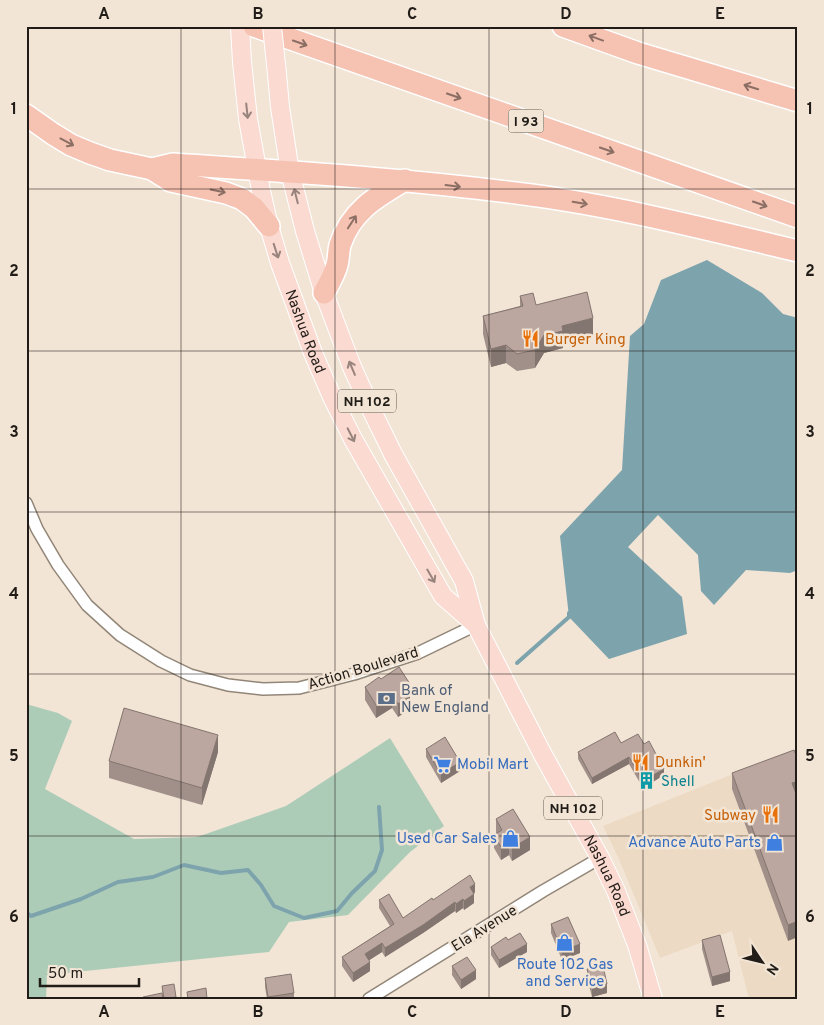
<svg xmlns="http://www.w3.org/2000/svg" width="824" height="1025" font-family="Overpass,sans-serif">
	<rect width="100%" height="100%" fill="#f2e5d5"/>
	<polygon fill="#ecdac4" points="798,748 798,999 749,999 732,931 660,958 618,857 603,826"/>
	<polygon fill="#adccb8" points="26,704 58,713 72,721 45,789 134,839 197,837 286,806 390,738 444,826 410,852 348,915 289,922 269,952 47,975 46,999 26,999"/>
	<polygon fill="#7da3ad" points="707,260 762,293 783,314 798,318 798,570 790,573 746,570 714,605 701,591 698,555 658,515 628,547 682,597 687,634 609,659 569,617 560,536 622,470 630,336 644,324 661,280"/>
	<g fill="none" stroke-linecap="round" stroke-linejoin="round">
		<g stroke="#7da3ad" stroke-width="4">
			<polyline points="517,663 569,617 569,613"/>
			<polyline points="26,912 31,916 81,899 118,882 153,877 184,865 221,873 248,870 261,885 274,906 304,918 337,911 352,893 375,871 382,850 379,807"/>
		</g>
		<defs>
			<g id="minor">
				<polyline points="26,503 37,529 58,565 87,605 120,635 161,661 190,675 228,685 263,689 299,688 354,674 418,653 476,625"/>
				<polyline points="369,999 543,891 600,858"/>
			</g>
			<g id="primary">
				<path id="s1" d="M 240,26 L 242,62 L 248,119 L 261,191 L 269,226 L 280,263 L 313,353 L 332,397 L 353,439 L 443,596 L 476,625"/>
				<path id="s2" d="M 277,74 L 280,107 L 290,172 L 305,231 L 324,293 L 352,367 L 372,411 L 393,454 L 464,581 L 476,625 L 542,753 L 600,858 L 616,891 L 637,945 L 653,999"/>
			</g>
			<g id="motorway">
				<polyline points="254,26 798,217"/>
				<polyline points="563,26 638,53 798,101"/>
				<polyline points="26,115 53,134 71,145 90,153 110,160 152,169 171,181 226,193 242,199 254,208 269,226"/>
				<path d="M 152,169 L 173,164 C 293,172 412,179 531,195 C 621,207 710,230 798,251"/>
				<path d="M 324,293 C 328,285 333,277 336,268 C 339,261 338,253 340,245 C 351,211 376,197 405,180"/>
			</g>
		</defs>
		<use href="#minor" stroke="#928678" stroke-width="14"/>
		<use href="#primary" stroke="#fff" stroke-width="20"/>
		<use href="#motorway" stroke="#fff" stroke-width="24"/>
		<use href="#minor" stroke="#fff" stroke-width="11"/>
		<use href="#primary" stroke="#fadad1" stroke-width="18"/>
		<use href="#motorway" stroke="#f6c2b2" stroke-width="21"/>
		<defs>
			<polyline id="primary-bridge" points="272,26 277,74"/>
		</defs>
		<use href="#primary-bridge" stroke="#fff" stroke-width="20" stroke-linecap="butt"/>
		<use href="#primary-bridge" stroke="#fadad1" stroke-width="18"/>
	</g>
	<g fill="#a19089">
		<polygon points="520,296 536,305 593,335 563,343 563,348 544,353 535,368 517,371 506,363 491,367 483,334 483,316 520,306"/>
		<polygon points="381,679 410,684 410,709 398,717 392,708 376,718 365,700 365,687"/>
		<polygon points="621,743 644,744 664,775 643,788 629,764 592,784 578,759 578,752"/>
		<polygon points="426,749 460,771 441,783 426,757"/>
		<polygon points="218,752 202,805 109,778 109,761"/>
		<polygon points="798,760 798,797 788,941 732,789 732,773"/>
		<polygon points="496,819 530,850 512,861 509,855 501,860 494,848 494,835 496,833"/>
		<polygon points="475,892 474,894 474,903 464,910 463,908 456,913 455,911 423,933 385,957 382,952 369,960 370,971 353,982 342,966 342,957 390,926 379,908 379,900 403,918 433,900"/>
		<polygon points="551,924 580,953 562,960 551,933"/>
		<polygon points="508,940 527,952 499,968 491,955 491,947"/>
		<polygon points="702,940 730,981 712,986 702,949"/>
		<polygon points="452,966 476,979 461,989 452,975"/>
		<polygon points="587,969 607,993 592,997 587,978"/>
		<polygon points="265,978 294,993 294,999 267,999 265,987"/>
		<polygon points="162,986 176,997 176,999 163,999"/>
	</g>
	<g fill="#83756f">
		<polygon points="593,318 593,335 563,343 563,348 544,353 535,368 535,350 544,335 562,326"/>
		<polygon points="506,345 506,363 491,367 491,349"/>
		<polygon points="410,684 410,709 398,717 398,704 404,687"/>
		<polygon points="392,694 392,708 376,718 376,705"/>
		<polygon points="218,735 218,752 202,805 202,788"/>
		<polygon points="629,757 629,764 592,784 592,778"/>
		<polygon points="460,762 460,771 441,783 441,774"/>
		<polygon points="664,769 664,775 643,788 643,781"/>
		<polygon points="798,781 798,797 792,799 792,783"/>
		<polygon points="530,837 530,850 512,861 512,848"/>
		<polygon points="509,842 509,855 501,860 501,847"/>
		<polygon points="475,884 475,892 470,896 470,887"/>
		<polygon points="474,894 474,903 464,910 464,901"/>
		<polygon points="463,899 463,908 456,913 456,904"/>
		<polygon points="455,902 455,911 423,933 385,957 385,948"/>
		<polygon points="798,921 798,937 788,941 788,925"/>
		<polygon points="382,943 382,952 365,963 365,954"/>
		<polygon points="527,944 527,952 499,968 499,960"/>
		<polygon points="580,944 580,953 562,960 562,951"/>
		<polygon points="370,962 370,971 353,982 353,973"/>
		<polygon points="476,970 476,979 461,989 461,980"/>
		<polygon points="730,972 730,981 712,986 712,977"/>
		<polygon points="607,984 607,993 592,997 592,988"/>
	</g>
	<g fill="#bba79f" stroke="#83756f">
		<polygon points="587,292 593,318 562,326 563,331 544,335 535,350 517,354 506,345 491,349 483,316 523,306 520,296 533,293 536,305"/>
		<polygon points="399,667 410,684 404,687 410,696 398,704 392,694 376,705 365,687 379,677 381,679"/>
		<polygon points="124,708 218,735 202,788 109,761"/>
		<polygon points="615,732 621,743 638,734 644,744 649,741 664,769 643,781 629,757 592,778 578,752"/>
		<polygon points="445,737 460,762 441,774 426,749"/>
		<polygon points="794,750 798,760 798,781 792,783 798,799 798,921 788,925 732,773"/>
		<polygon points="513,809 530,837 512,848 509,842 501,847 494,835 502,830 496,819"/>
		<polygon points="470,875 475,884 470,887 474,894 464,901 463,899 456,904 455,902 423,925 385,948 382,943 365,954 370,962 353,973 342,957 394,924 379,900 389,894 403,918 432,898 433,900"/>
		<polygon points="568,917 580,944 562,951 551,924"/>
		<polygon points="520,933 527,944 499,960 491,947 506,937 508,940"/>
		<polygon points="720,935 730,972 712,977 702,940"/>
		<polygon points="467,957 476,970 461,980 452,966"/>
		<polygon points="603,966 607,984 592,988 587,969"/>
		<polygon points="291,974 294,993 268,997 265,978"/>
		<polygon points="174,984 176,997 164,999 162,986"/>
		<polygon points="206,988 207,999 188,999 187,992"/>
		<polygon points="162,993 163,999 144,999 143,997"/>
	</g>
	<defs><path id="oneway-shaft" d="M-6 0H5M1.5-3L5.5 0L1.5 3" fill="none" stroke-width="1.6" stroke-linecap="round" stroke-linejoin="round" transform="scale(1.25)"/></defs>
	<g stroke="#8c6f64">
		<use href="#oneway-shaft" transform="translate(596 38) rotate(-160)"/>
		<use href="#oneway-shaft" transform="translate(300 43) rotate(19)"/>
		<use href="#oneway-shaft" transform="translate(751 87) rotate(-163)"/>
		<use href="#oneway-shaft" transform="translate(454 96) rotate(19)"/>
		<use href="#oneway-shaft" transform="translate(67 142) rotate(28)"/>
		<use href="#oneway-shaft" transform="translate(607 150) rotate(19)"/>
		<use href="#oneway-shaft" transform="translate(453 186) rotate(7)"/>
		<use href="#oneway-shaft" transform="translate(218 191) rotate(12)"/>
		<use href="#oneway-shaft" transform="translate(580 203) rotate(10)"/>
		<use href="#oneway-shaft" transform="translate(760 204) rotate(19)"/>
		<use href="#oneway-shaft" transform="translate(352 222) rotate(-57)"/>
	</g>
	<g stroke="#98847d">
		<use href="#oneway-shaft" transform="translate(247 111) rotate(84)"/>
		<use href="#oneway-shaft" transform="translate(296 196) rotate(-104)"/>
		<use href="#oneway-shaft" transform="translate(276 251) rotate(72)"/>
		<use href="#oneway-shaft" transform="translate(352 368) rotate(-113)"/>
		<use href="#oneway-shaft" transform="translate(351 435) rotate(63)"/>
		<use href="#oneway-shaft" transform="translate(431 576) rotate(60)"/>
	</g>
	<path fill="none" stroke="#211c17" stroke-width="1" stroke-opacity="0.55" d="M 181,26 L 181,999M 335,26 L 335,999M 489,26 L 489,999M 643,26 L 643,999M 26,189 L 798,189M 26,351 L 798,351M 26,512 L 798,512M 26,674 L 798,674M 26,836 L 798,836"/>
	<defs>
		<symbol id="restaurant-bare" viewBox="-9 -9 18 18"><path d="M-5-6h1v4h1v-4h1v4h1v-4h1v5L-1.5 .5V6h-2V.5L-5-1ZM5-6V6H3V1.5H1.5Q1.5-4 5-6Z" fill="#e8710a" stroke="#f2e5d5" stroke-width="2.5" paint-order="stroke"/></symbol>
		<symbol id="bank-bare" viewBox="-9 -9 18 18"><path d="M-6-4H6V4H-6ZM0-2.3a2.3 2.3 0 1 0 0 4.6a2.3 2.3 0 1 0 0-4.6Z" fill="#5c6f8a" stroke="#f2e5d5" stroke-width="2.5" paint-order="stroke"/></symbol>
		<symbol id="supermarket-bare" viewBox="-9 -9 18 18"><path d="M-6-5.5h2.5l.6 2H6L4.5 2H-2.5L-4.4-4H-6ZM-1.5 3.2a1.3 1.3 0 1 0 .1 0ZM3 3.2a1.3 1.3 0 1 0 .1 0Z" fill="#3f7fe0" stroke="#f2e5d5" stroke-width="2.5" paint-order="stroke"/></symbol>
		<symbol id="building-bare" viewBox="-9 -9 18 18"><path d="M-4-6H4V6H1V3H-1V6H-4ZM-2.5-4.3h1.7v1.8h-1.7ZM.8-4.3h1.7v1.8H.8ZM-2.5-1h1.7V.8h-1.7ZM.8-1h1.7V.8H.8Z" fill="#0f9aa8" stroke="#f2e5d5" stroke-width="2.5" paint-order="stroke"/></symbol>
		<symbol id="shop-bare" viewBox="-9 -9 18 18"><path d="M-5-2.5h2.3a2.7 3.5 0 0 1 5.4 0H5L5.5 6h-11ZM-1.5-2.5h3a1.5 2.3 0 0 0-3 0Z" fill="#3f7fe0" stroke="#f2e5d5" stroke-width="2.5" paint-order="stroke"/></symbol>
	</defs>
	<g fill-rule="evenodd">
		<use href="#restaurant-bare" x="518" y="326" width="25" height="25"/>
		<use href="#bank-bare" x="374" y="686" width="25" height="25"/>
		<use href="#restaurant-bare" x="628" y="750" width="25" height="25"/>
		<use href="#supermarket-bare" x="430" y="752" width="25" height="25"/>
		<use href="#building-bare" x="634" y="768" width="25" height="25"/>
		<use href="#restaurant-bare" x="758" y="802" width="25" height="25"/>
		<use href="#shop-bare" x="498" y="826" width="25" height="25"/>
		<use href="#shop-bare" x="762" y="830" width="25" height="25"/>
		<use href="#shop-bare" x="552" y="930" width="25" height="25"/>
	</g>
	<g text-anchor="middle" stroke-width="5" stroke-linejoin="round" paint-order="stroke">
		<g fill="#f2e5d5" stroke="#605850" stroke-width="1">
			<rect x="508.5" y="109.5" width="35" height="23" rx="4"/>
			<rect x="338" y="389.5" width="58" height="23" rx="4"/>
			<rect x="544" y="796.5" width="58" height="23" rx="4"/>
		</g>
		<g font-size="14" font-weight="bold" fill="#211c17">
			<text x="526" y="126">I 93</text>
			<text x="367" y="406">NH 102</text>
			<text x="573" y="813">NH 102</text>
		</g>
		<g font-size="15" fill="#211c17" stroke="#f2e5d5">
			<text dy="5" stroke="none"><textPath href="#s1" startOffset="314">Nashua Road</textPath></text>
			<text transform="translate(363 668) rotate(-17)" y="5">Action Boulevard</text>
			<text dy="5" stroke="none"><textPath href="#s2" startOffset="874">Nashua Road</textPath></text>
			<text transform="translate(484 928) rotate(-32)" y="5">Ela Avenue</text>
		</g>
		<g font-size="15" fill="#c56008" stroke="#f2e5d5" text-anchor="start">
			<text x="545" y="344">Burger King</text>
			<text x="655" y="767">Dunkin'</text>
			<text x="756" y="820" text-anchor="end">Subway</text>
		</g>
		<g font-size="15" fill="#4e5e75" stroke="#f2e5d5" text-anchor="start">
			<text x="401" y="695">Bank of<tspan x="401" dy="17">New England</tspan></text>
		</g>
		<g font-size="15" fill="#366cbe" stroke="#f2e5d5" text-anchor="end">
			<text x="457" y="769" text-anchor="start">Mobil Mart</text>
			<text x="497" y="843">Used Car Sales</text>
			<text x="761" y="847">Advance Auto Parts</text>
			<text x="565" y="969" text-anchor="middle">Route 102 Gas<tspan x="565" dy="17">and Service</tspan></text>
		</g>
		<g font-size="15" fill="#0d838f" stroke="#f2e5d5" text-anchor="start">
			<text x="661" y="786">Shell</text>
		</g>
	</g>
	<rect width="824" height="1025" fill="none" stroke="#f2e5d5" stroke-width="55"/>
	<g transform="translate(762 962) rotate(125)" stroke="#f2e5d5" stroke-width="4" paint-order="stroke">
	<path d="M0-4L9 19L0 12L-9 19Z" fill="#211c17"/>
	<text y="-8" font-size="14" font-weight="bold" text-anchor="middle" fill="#211c17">N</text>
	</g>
	<path d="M40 978v8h99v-8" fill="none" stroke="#211c17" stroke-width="2.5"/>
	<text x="48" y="978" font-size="15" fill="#211c17" stroke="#f2e5d5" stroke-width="4" paint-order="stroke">50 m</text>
	<rect x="28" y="28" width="768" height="970" fill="none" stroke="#211c17" stroke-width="2"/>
	<g font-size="16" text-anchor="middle" font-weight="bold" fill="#211c17">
		<text x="104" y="19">A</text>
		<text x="258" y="19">B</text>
		<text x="412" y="19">C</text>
		<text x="566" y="19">D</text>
		<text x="720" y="19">E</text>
		<text x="14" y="114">1</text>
		<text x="810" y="114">1</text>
		<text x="14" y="276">2</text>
		<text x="810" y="276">2</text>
		<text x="14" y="437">3</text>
		<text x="810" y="437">3</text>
		<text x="14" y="599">4</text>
		<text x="810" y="599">4</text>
		<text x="14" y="761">5</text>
		<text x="810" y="761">5</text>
		<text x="14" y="922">6</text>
		<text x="810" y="922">6</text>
		<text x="104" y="1017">A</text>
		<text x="258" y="1017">B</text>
		<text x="412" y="1017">C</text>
		<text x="566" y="1017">D</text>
		<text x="720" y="1017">E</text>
	</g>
</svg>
